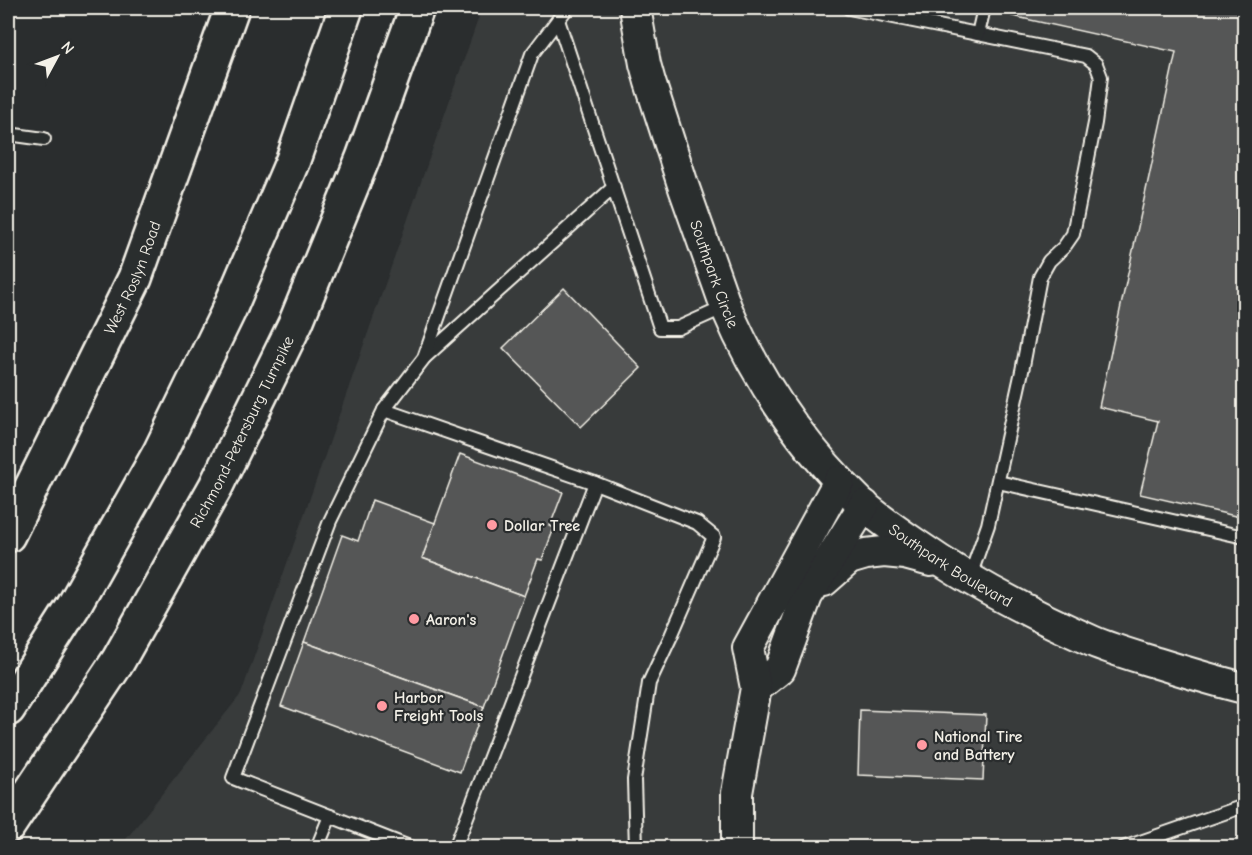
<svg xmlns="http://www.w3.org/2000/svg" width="1252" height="855" font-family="'Comic Neue',sans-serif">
	<rect width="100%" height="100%" fill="#2a2d2e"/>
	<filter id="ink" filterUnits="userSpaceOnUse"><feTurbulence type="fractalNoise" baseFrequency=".0167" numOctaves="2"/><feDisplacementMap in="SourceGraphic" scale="12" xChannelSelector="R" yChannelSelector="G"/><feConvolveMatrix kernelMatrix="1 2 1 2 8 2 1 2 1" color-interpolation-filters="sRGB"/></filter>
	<g filter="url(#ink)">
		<polygon fill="#373a3a" points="482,8 1244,8 1244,847 119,848 241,694"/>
		<g fill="#555756" stroke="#f4f1e8" stroke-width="1.5">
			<polygon points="1014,8 1244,8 1244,518 1140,494 1158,421 1099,407 1176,52 1012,16"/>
			<polygon points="564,288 641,368 581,427 503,348"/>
			<polygon points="460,454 563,492 550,526 554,528 542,560 538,559 524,596 422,558"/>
			<polygon points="372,500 435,523 422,558 524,596 484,707 304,642 342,535 358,541"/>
			<polygon points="304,642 484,707 460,772 281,706"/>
			<polygon points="860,710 986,715 983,780 858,775"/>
		</g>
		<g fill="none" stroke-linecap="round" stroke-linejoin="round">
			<defs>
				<g id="service">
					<polyline points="849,8 1086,56 1096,64 1101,77 1095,123 1073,234 1064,247 1049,261 1040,277 1022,371 988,525 969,579"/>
					<polyline points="558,20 660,328 678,328 725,307"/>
					<polyline points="978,34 984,8"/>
					<polyline points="8,134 44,139"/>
					<polyline points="425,357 614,187"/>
					<polyline points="384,410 595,483 697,523 714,537 671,636 649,683 634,780 636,848"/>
					<polyline points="998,482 1244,537"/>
					<polyline points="317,848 330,816"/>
					<polyline points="412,848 233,778 330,521 384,410 424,358 532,54 567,8"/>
					<polyline points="455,848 595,483"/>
					<polyline points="1123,848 1244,806"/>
				</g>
				<g id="tertiary">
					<path id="s1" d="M 635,8 L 645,64 L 650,82 L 684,188 L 726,307 C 757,381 804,448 862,504 C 879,519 898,532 917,545 C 971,583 1031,614 1092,641 C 1113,650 1135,656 1157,663 C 1186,672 1215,681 1244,688"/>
					<polyline points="824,581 849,559 866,554 884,552 905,554 931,561"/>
					<polyline points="756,688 780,669 807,596 864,505"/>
					<polyline points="737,848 737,793 756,688 748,648 839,481"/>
				</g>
				<g id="secondary">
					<path id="s2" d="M 8,535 L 135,278 L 232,8"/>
				</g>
				<g id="motorway">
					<polyline points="8,709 73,607 160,452 229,310 293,160 346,8"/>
					<path id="s3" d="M 8,826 L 118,661 L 216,486 L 296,322 L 363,158 L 417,8"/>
				</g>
			</defs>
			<use href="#service" stroke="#f4f1e8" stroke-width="16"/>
			<use href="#tertiary" stroke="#f4f1e8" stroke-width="34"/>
			<use href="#secondary" stroke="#f4f1e8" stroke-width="38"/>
			<use href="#motorway" stroke="#f4f1e8" stroke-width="38"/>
			<use href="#service" stroke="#2a2d2e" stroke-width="12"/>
			<use href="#tertiary" stroke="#2a2d2e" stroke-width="30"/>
			<use href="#secondary" stroke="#2a2d2e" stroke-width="33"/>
			<use href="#motorway" stroke="#2a2d2e" stroke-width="33"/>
		</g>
	</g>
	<g fill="#ff9aa2" stroke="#2a2d2e" stroke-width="2">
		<circle cx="492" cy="525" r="6"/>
		<circle cx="414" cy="619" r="6"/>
		<circle cx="382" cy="706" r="6"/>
		<circle cx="922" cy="745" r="6"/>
	</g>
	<g text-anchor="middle" stroke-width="4.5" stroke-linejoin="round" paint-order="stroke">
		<g font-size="16" fill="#f4f1e8" stroke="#2a2d2e">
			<text dy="6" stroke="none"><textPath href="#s1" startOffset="278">Southpark Circle</textPath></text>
			<text dy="6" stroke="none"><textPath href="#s2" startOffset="286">West Roslyn Road</textPath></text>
			<text dy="6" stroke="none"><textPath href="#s3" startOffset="459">Richmond-Petersburg Turnpike</textPath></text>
			<text dy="6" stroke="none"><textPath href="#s1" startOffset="662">Southpark Boulevard</textPath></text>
		</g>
		<g font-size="16" font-weight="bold" fill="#f4f1e8" stroke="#2a2d2e" text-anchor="start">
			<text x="504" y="531">Dollar Tree</text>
			<text x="426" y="625">Aaron's</text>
			<text x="394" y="703">Harbor<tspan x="394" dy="18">Freight Tools</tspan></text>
			<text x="934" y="742">National Tire<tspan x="934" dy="18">and Battery</tspan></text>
		</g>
	</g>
	<rect width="1252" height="855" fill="none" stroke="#2a2d2e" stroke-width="30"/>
	<rect x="15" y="15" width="1222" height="825" fill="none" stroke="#f4f1e8" stroke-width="2" filter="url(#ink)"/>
	<g transform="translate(57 57) rotate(49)" stroke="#2a2d2e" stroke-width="4.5" paint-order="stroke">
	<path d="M0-4.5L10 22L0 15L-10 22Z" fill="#f4f1e8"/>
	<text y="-9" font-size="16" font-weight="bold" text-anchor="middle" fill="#f4f1e8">N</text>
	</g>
</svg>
